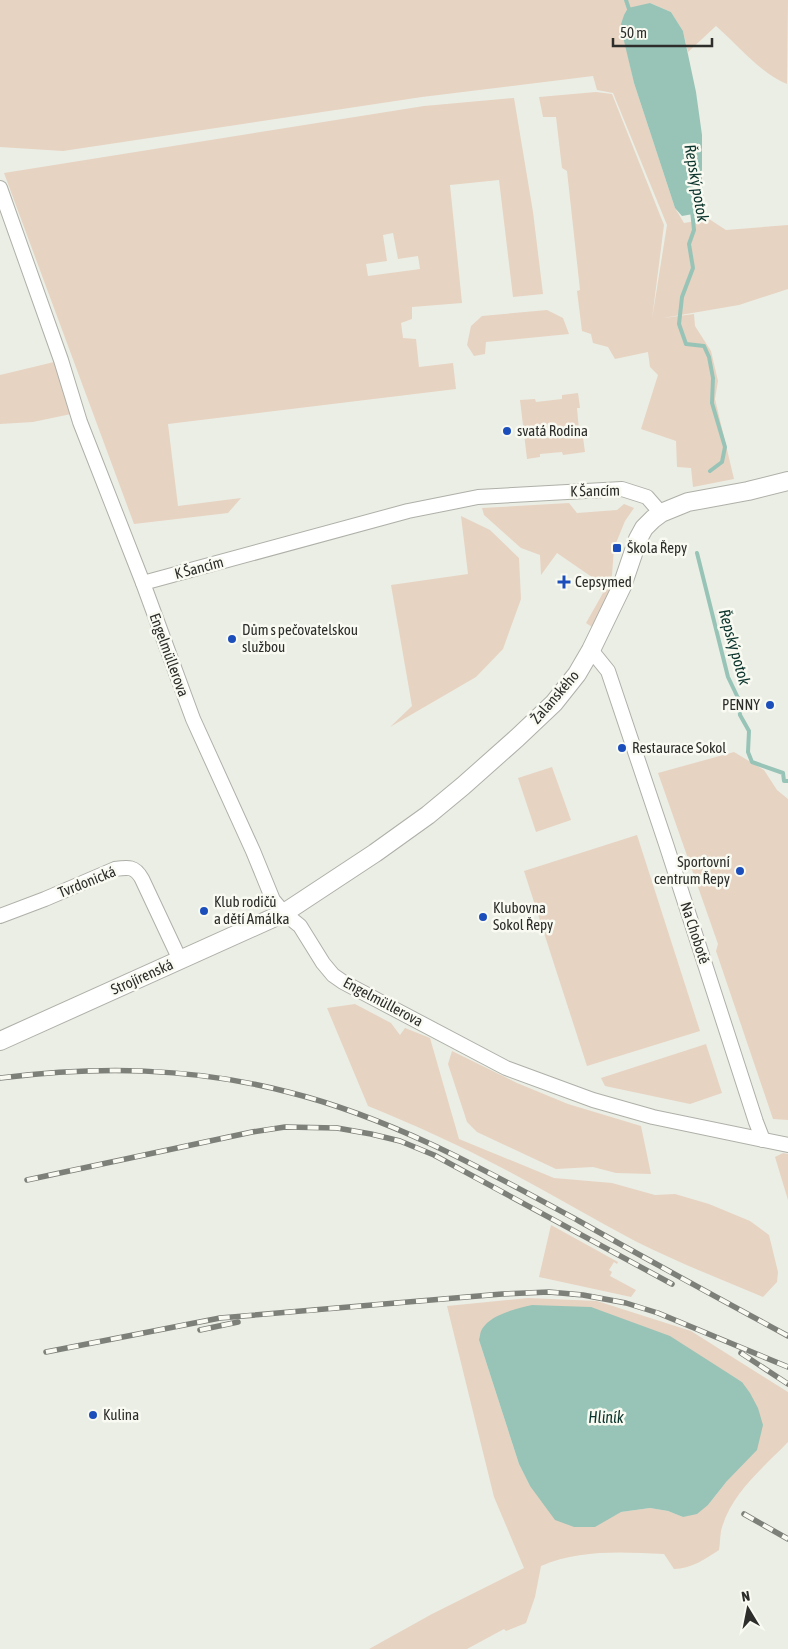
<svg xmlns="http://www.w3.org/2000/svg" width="788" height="1649" font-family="'Asap Condensed',sans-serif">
	<rect width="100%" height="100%" fill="#ebeee5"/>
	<g fill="#e7d3c2" fill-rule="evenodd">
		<path d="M 0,0 L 788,0 L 787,84 C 759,72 739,46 716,26 L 688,52 L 683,31 L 671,12 L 650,3 L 621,24 L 634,83 L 675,208 L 684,223 L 709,219 L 726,230 L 788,225 L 788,289 L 739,305 L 663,318 L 694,314 L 695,326 L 711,351 L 718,381 L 715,399 L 734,479 L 693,487 L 691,468 L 677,467 L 676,441 L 641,429 L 658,375 L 650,367 L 648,352 L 615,359 L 608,347 L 593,343 L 591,334 L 582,331 L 577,291 L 580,290 L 567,171 L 562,168 L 556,117 L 543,117 L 539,97 L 596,92 L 612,94 L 664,225 L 652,319 L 667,225 L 613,93 L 597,90 L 593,76 L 422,97 L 63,151 L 0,147 Z"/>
		<path d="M 514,98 L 533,212 L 543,294 L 513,297 L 499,180 L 450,185 L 462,303 L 412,307 L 412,319 L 401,323 L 403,338 L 416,339 L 419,367 L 453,363 L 456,389 L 168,424 L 178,506 L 241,498 L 228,513 L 134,524 L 4,173 L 424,106 ZM 393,233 L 398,259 L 418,256 L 420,269 L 368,276 L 366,264 L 387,261 L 383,235 Z"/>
		<polygon points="547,310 563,318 569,334 486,342 485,354 474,356 467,345 471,326 482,316"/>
		<polygon points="54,362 71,414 33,422 0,424 0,375"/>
		<polygon points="578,393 580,408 577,408 579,430 582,430 585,452 563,455 562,452 540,454 540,457 527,459 520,400 535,399 536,402 562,399 562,395"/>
		<polygon points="569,503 577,513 617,510 624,504 634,508 625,521 614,548 611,589 592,627 586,623 603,593 596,587 599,582 557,553 541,575 540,555 521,548 484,515 482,508"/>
		<polygon points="461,516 490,530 519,558 521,599 503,649 476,677 390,727 412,706 391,585 468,574"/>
		<polygon points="734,752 764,770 777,790 788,799 788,1120 773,1119 716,951 718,944 658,773"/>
		<polygon points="552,767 571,820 536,832 518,778"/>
		<polygon points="637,835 700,1031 587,1066 524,871"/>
		<path d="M 355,1004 L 391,1023 L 400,1035 L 405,1028 L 430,1038 L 459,1139 L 554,1178 L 612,1183 L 655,1195 L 675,1194 L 709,1204 L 750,1221 L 769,1235 L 778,1272 L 777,1282 L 763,1297 C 720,1279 677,1262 635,1241 C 592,1218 549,1193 506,1170 C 461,1146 415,1125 368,1106 L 327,1008 Z"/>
		<polygon points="706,1044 722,1093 690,1104 605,1086 601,1078"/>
		<polygon points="452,1051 517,1083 568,1104 641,1126 651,1174 616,1173 593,1167 556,1169 477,1132 467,1122 448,1064"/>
		<polygon points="783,1153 788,1154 788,1200 775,1157"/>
		<polygon points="551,1225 618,1262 617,1264 614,1262 609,1270 612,1272 610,1276 636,1290 631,1297 539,1277"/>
		<path d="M 528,1298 L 597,1301 L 691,1331 L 788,1392 L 788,1442 C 763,1468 730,1494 721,1531 C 720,1537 720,1544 719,1550 C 705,1559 691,1569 674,1569 L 664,1554 C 623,1552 580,1549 541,1566 L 535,1597 L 526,1623 L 506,1631 L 504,1629 L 467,1649 L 369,1649 L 432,1614 L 524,1568 L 494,1497 L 447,1306 ZM 479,1340 L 729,1374 L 742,1382 L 727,1481 L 708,1505 L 683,1517 L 668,1511 L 650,1508 L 621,1512 L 530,1486 L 519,1464 Z"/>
	</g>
	<g fill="#98c4b8">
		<polygon points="650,3 671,12 683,31 696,92 702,135 702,186 704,201 700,210 693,214 682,216 675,208 634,83 624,41 621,24 624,15 628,8"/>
		<path d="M 532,1305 L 591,1307 L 670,1336 L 742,1382 L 750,1393 L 758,1408 L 763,1425 L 757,1450 L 727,1481 L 708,1505 L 697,1514 L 683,1517 L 668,1511 L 650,1508 L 621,1512 L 595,1527 L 574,1527 L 555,1520 L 530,1486 L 519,1464 L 479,1340 C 480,1337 480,1332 482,1329 C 491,1314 516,1309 532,1305 Z"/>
	</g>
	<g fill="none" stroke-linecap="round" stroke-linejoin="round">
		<g stroke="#98c4b8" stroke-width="4">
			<polyline points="626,0 630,12"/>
			<polyline points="692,210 694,230 689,244 693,268 682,297 679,324 686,344 704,346 709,357 713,378 712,403 725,447 722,462 710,471"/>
			<polyline points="697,553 728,677 739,700 740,715 749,731 748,752 752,762 783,773 784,781 788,781"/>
		</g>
		<defs>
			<g id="minor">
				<polyline points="0,188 61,360 80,422 143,583 193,719 253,851 273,900 284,913 300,926 323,963 333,975 343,982 506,1068 593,1100 653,1117 788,1145"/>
				<polyline points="143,583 408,511 478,497 622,489 647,497 661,513"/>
				<polyline points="591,650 608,671 666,844 756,1122 763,1140"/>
				<path d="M 0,916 L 45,899 L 115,869 C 128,867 135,866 142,879 L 180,960"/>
			</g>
			<polyline id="tertiary" points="0,1041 284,913 375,853 428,815 463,786 517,738 554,703 577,674 591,650 622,586 638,539 644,528 653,519 661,513 688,502 748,491 788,481"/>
		</defs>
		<use href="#minor" stroke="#aeb0a8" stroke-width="16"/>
		<use href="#tertiary" stroke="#aeb0a8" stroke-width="20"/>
		<use href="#minor" stroke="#fff" stroke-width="14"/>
		<use href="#tertiary" stroke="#fff" stroke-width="18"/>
		<defs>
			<g id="rail">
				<path d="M 0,1078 C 98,1066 192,1067 288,1092 C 392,1118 485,1170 579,1221 C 648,1260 718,1298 788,1336"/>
				<polyline points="27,1180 252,1132 285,1127 337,1128 371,1134 400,1141 434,1155 672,1284"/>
				<polyline points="200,1330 238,1322"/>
				<polyline points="46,1352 220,1318 502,1294 549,1292 583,1295 626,1303 658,1313 788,1367"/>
				<polyline points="741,1353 788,1384"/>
				<polyline points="744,1514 788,1539"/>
			</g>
		</defs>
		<use href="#rail" stroke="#7d7f79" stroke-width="5.5"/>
		<use href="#rail" stroke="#f9fbf2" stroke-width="4" stroke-dasharray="11" stroke-linecap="butt"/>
	</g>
	<g fill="#1c4ebb" stroke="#f9fbf2" stroke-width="2">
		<circle cx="507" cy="431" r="5"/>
		<rect x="612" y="543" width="10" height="10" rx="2.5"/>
		<path d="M561.5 574.5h5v5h5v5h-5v5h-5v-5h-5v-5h5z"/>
		<circle cx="232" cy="639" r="5"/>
		<circle cx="770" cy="705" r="5"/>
		<circle cx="622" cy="748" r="5"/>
		<circle cx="740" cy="871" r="5"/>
		<circle cx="204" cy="911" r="5"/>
		<circle cx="483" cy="917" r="5"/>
		<circle cx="93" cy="1415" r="5"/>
	</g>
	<g text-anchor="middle" stroke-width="5" stroke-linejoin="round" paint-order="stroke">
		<g font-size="15" fill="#2d2e2b" stroke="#f9fbf2" text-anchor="start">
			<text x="517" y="436">svatá Rodina</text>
			<text x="627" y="553">Škola Řepy</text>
			<text x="575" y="587">Cepsymed</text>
			<text x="242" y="635">Dům s pečovatelskou<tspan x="242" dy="17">službou</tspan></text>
			<text x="760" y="710" text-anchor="end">PENNY</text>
			<text x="632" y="753">Restaurace Sokol</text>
			<text x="730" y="867" text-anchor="end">Sportovní<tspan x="730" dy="17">centrum Řepy</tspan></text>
			<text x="214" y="907">Klub rodičů<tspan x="214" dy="17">a dětí Amálka</tspan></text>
			<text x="493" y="913">Klubovna<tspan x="493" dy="17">Sokol Řepy</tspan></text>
			<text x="103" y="1420">Kulina</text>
		</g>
		<g font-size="15" fill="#2d2e2b" stroke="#f9fbf2">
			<text transform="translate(595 491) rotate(-1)" y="5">K Šancím</text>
			<text transform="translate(199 568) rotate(-15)" y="5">K Šancím</text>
			<text transform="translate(169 655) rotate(70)" y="5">Engelmüllerova</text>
			<text transform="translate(555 697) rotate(-49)" y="5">Žalanského</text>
			<text transform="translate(87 882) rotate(-22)" y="5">Tvrdonická</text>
			<text transform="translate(695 933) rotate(72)" y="5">Na Chobotě</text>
			<text transform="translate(142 977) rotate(-24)" y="5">Strojírenská</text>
			<text transform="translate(383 1002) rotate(28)" y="5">Engelmüllerova</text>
		</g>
		<g font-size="16" font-style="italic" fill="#0b342c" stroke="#f9fbf2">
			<text transform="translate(697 183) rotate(80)" y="6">Řepský potok</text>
			<text transform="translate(735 647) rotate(74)" y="6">Řepský potok</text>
			<text x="606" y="1423">Hliník</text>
		</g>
	</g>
	<g transform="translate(748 1609) rotate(350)" stroke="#f9fbf2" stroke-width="4" paint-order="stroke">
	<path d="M0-4L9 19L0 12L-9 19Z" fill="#2d2e2b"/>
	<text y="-8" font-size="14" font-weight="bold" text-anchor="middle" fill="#2d2e2b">N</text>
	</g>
	<path d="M613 38v8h99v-8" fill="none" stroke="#2d2e2b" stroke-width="2.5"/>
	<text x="620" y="38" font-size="15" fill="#2d2e2b" stroke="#f9fbf2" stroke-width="4" paint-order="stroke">50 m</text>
</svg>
